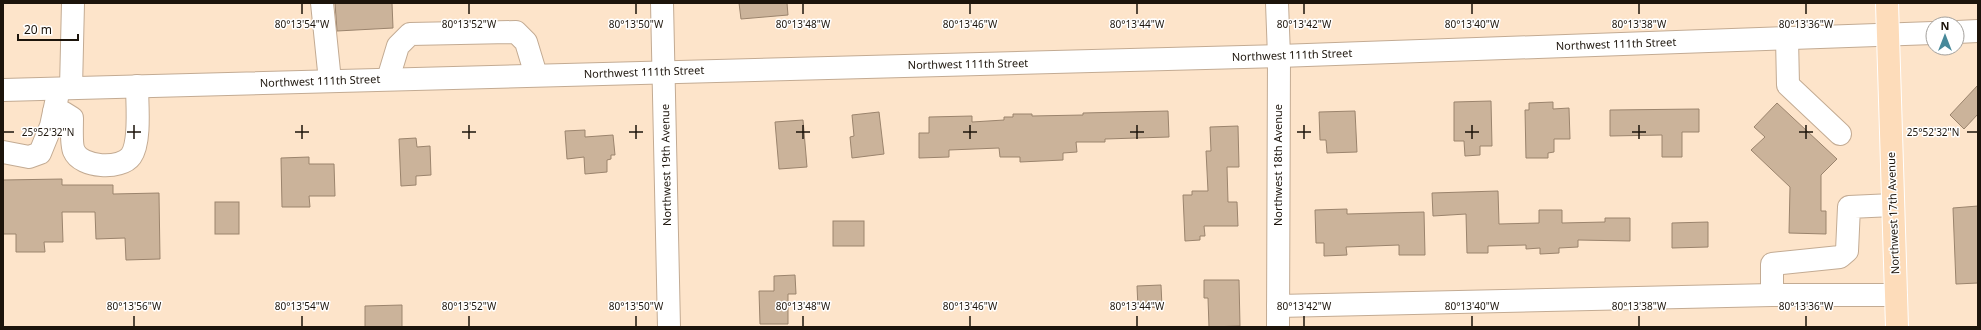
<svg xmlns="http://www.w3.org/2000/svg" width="1981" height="330" font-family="'Noto Sans',sans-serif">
	<rect width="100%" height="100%" fill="#fde4ca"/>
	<g fill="#cbb39a" stroke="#9b846d">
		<polygon points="335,3 392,3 393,28 337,31"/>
		<polygon points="739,3 787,3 788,15 741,19"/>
		<polygon points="1978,85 1978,114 1964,129 1950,115"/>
		<polygon points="1491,101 1492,146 1480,146 1480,155 1465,156 1464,141 1454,141 1454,102"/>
		<polygon points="1553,102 1553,109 1569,108 1570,139 1554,139 1554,152 1548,153 1548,158 1526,158 1525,110 1529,110 1529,103"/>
		<polygon points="1777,103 1837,159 1821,175 1821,211 1826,211 1826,234 1789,233 1790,187 1751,150 1765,137 1754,127"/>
		<polygon points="1699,109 1699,132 1682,132 1682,157 1662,157 1662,135 1610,136 1610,110"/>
		<polygon points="1168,111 1169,137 1105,139 1105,142 1076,142 1077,152 1063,153 1063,160 1020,162 1020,157 1000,157 999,148 949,150 949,157 919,158 919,133 929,133 929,117 972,116 972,122 1004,120 1004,117 1013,117 1013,114 1032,114 1032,116 1083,115 1083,113"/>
		<polygon points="1355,111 1357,152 1327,153 1326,140 1320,140 1319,112"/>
		<polygon points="879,112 884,154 852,158 850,137 854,136 852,115"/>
		<polygon points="803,120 807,167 779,169 775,122"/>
		<polygon points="1238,126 1239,167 1227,167 1228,202 1237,202 1238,226 1204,226 1205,236 1200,236 1200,240 1185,241 1183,195 1192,195 1192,191 1208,191 1206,151 1211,151 1210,127"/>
		<polygon points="585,130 585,137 613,135 615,155 611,155 611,159 607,160 607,172 585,174 584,157 567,159 565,131"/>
		<polygon points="416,138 417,147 430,146 431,175 416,176 416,185 401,186 399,139"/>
		<polygon points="309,157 309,164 334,164 335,196 309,196 310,207 282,207 281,158"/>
		<polygon points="62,179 62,185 113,185 113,194 159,193 160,259 126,260 125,238 96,239 95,212 62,212 63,242 44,242 45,252 16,252 16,234 3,234 3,180"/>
		<polygon points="1498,191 1499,224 1539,223 1539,210 1562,210 1562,223 1605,222 1605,218 1630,218 1630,241 1578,240 1578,247 1559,248 1559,253 1540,254 1540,248 1526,249 1526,245 1488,246 1488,253 1467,253 1466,214 1433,216 1432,193"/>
		<rect x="215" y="202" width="24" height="32"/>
		<polygon points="1978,206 1978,283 1956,284 1953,208"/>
		<polygon points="1347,209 1347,214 1424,212 1425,255 1399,255 1399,245 1346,247 1347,255 1324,256 1324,243 1316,243 1315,210"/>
		<rect x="833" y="221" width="31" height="25"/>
		<polygon points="1708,222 1708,247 1672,248 1672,223"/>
		<polygon points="795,275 796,294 788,294 788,324 760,324 759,291 774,291 774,276"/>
		<polygon points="1204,280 1239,280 1240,326 1209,327 1208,298 1204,298"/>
		<polygon points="1161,285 1162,307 1138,308 1137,286"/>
		<polygon points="402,305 402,327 365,327 365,306"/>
	</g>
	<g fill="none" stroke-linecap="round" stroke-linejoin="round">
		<defs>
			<g id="minor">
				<polyline points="322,3 330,81"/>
				<polyline points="662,3 669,327"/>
				<polyline points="1277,3 1279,56 1278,327"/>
				<polyline points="1957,32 1978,31"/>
				<polyline points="1787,38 1788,85 1840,134"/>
				<polyline points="388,79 398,46 410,34 516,32 526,42 536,75"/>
				<polyline points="71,88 73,3"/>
				<polyline points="3,90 1279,56 1933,33"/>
				<path d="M 54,112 L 64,113 L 72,118 C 72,126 71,145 74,151 C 81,168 121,170 131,156 C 141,142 137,103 137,86"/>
				<polyline points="3,152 29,157 40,153 51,126 57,98"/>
				<polyline points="1772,295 1772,264 1840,257 1847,251 1849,207 1893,205"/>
				<polyline points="1278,306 1772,295 1896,295"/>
			</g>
			<polyline id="major" points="1887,3 1897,327"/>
		</defs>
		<use href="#minor" stroke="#c3ab93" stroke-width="24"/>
		<use href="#major" stroke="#fff" stroke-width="24"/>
		<use href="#minor" stroke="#fff" stroke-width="22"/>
		<use href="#major" stroke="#fddcba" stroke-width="22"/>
	</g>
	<path fill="none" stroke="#1c140b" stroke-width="1.5" d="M 302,4 L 302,14M 469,4 L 469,14M 636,4 L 636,14M 803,4 L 803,14M 970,4 L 970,14M 1137,4 L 1137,14M 1304,4 L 1304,14M 1472,4 L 1472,14M 1639,4 L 1639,14M 1806,4 L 1806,14M 134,125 L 134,139M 302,125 L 302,139M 469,125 L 469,139M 636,125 L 636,139M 803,125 L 803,139M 970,125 L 970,139M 1137,125 L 1137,139M 1304,125 L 1304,139M 1472,125 L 1472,139M 1639,125 L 1639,139M 1806,125 L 1806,139M 4,132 L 14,132M 127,132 L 141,132M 295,132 L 309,132M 462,132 L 476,132M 629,132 L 643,132M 796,132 L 810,132M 963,132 L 977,132M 1130,132 L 1144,132M 1297,132 L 1311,132M 1465,132 L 1479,132M 1632,132 L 1646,132M 1799,132 L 1813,132M 1967,132 L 1977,132M 134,316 L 134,326M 302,316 L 302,326M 469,316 L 469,326M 636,316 L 636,326M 803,316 L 803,326M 970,316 L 970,326M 1137,316 L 1137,326M 1304,316 L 1304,326M 1472,316 L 1472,326M 1639,316 L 1639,326M 1806,316 L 1806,326"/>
	<g text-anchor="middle" stroke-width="3" stroke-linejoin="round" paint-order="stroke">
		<g font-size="11" fill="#1c140b" stroke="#fff">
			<text transform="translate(1616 44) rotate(-2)" y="4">Northwest 111th Street</text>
			<text transform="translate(1292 55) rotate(-2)" y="4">Northwest 111th Street</text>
			<text transform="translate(968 64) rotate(-1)" y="4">Northwest 111th Street</text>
			<text transform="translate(644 72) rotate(-2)" y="4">Northwest 111th Street</text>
			<text transform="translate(320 81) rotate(-2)" y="4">Northwest 111th Street</text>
			<text transform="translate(666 165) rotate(-91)" y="4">Northwest 19th Avenue</text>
			<text transform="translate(1278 165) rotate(-90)" y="4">Northwest 18th Avenue</text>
			<text transform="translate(1893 213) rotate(-92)" y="4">Northwest 17th Avenue</text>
		</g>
	</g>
	<g font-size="10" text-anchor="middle" fill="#1c140b" stroke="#fff" stroke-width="3" stroke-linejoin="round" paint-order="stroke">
		<text x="302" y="28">80°13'54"W</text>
		<text x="469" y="28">80°13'52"W</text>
		<text x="636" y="28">80°13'50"W</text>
		<text x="803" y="28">80°13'48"W</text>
		<text x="970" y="28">80°13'46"W</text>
		<text x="1137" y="28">80°13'44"W</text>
		<text x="1304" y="28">80°13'42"W</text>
		<text x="1472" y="28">80°13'40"W</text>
		<text x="1639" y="28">80°13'38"W</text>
		<text x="1806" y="28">80°13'36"W</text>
		<text x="48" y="136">25°52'32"N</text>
		<text x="1933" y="136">25°52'32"N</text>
		<text x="134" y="310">80°13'56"W</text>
		<text x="302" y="310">80°13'54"W</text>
		<text x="469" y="310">80°13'52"W</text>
		<text x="636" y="310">80°13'50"W</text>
		<text x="803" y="310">80°13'48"W</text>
		<text x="970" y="310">80°13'46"W</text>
		<text x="1137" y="310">80°13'44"W</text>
		<text x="1304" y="310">80°13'42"W</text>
		<text x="1472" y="310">80°13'40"W</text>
		<text x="1639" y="310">80°13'38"W</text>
		<text x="1806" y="310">80°13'36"W</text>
	</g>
	<rect width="1981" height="330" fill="none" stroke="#1c140b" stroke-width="8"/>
	<g transform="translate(1945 36)"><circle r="19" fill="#ffffff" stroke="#a4a19d"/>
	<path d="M0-3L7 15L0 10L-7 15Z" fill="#47899a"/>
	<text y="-6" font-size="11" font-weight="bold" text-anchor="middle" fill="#1c140b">N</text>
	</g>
	<path d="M18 34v6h60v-6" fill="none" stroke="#1c140b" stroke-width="2"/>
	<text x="24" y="34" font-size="12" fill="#1c140b" stroke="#ffffff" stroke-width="3" paint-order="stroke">20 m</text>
</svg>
